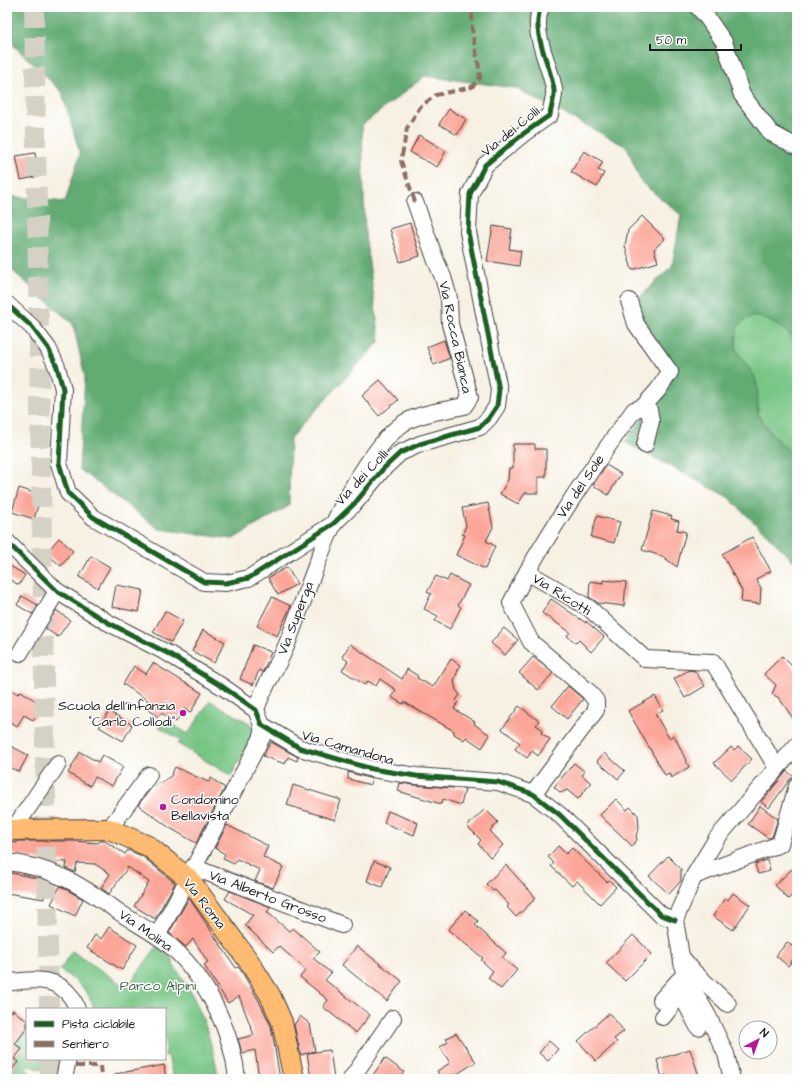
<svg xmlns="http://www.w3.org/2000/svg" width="804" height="1086" font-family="'Architects Daughter',sans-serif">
	<rect width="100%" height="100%" fill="#fff"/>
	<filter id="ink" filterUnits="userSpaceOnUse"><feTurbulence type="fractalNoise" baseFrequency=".025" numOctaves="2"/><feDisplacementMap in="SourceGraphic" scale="8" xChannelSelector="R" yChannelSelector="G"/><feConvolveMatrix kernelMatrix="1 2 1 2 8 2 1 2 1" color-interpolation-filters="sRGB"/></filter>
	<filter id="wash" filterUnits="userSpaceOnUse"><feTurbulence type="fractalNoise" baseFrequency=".012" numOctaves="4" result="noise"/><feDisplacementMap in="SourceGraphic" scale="16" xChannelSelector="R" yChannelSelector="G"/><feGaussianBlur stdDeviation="0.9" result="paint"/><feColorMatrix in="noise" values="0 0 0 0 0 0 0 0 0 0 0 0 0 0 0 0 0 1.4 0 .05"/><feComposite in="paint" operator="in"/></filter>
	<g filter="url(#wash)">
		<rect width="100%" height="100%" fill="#f7f1e3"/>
		<g fill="#78c686" stroke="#4a7151">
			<path d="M 752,316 C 770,317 783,329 797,340 L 797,457 L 778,442 L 758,414 L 756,381 L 736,349 L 737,328 L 744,319 Z"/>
			<polygon points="210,701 251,724 253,734 231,776 178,744 181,740 159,727 164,719 188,734"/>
			<path d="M 157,946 L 173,960 L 173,965 C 198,997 210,1034 218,1074 L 189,1079 L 173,1079 L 168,1055 L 165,1056 L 165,1009 L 94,1009 C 90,990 75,980 60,970 L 72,951 L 127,988 Z"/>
			<polygon points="27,1028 27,1059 48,1059 43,1070 29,1066 26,1068 37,1079 10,1079 7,1076 18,1063 14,1059 22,1049 15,1044"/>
		</g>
		<path fill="#62ab73" stroke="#3f6448" d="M 7,7 L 797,7 L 797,340 C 782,329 753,302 738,327 C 736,331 735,346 737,350 C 741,361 753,370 756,381 C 759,390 757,402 758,412 C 760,426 786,448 797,457 L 797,564 L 728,497 L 625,442 L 676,373 L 632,305 L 672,266 L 681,215 L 641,182 L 627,147 L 515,88 L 425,76 L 362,125 L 365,234 L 380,341 L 290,438 L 289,506 L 233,539 L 159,529 L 79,469 L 85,377 L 73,324 L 7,266 L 7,196 L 65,202 L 80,154 L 62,92 L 7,39 Z"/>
		<g id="blocks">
			<g fill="#fba698">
				<polygon points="449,109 466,119 457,135 439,124"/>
				<polygon points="419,135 446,151 437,167 410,152"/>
				<polygon points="584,151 603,162 598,170 604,173 597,187 571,172"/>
				<polygon points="35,153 39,176 21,180 16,156"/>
				<polygon points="642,216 665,239 654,249 658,262 632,270 625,246 628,230"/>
				<polygon points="410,223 420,256 400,262 390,229"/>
				<polygon points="493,226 512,229 509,249 521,251 519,266 487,261"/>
				<polygon points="444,340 450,358 434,365 427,347"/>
				<polygon points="380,380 398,400 379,416 362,396"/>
				<polygon points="513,444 535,444 535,449 546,449 546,477 538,477 538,493 525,493 518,504 500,494 508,480 509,468 513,468"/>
				<polygon points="606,465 621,474 608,495 593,485"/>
				<polygon points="19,488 41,495 34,519 12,512"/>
				<polygon points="488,503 493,527 486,541 495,546 485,569 456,555 465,535 462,534 466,526 462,508"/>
				<polygon points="653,511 672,516 671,519 679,521 677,530 686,532 677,567 662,556 642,550"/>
				<polygon points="597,516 620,522 614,543 591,537"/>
				<polygon points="752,537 771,571 756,579 761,588 760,604 741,602 742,591 722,554"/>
				<polygon points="59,538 73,551 61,566 46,553"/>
				<polygon points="91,556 110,567 98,588 79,577"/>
				<polygon points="7,564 25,575 19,585 7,578"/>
				<polygon points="287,567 297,584 278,595 268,578"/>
				<polygon points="450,575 469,585 458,605 461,607 450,629 435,621 438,616 424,609 431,594 427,592 436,576 447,581"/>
				<polygon points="603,580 626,582 624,606 598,603 589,597 590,581 603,583"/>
				<polygon points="116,585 143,590 139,612 112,607"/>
				<polygon points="22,596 38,605 32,614 17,605"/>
				<polygon points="272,597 291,606 277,636 257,626"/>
				<polygon points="551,599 586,623 586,621 604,637 591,652 579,640 576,643 567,636 570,632 542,613"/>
				<polygon points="56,610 70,620 58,637 46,629"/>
				<polygon points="165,611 183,621 171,642 153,632"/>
				<polygon points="504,628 518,640 505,655 491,643"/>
				<polygon points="203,630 225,642 214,663 192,651"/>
				<polygon points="350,644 402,679 407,669 418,676 417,678 433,687 451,659 460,665 454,681 456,690 460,695 456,700 458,702 454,709 475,722 474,724 490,735 482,748 466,737 464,740 454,734 454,731 404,702 403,704 391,697 396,690 380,679 376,686 368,681 365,685 342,670 348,661 342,657"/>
				<polygon points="253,645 271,652 263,672 259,670 253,685 240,679"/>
				<polygon points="782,656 797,671 797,724 779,698 772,694 776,685 764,674"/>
				<polygon points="533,657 553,673 538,690 519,673"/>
				<polygon points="153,663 202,693 190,713 184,709 176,722 161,713 158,717 145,708 150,702 123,684 134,666 146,674"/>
				<polygon points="689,670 695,671 705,686 685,698 674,679"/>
				<polygon points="568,686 583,699 567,719 552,706"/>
				<polygon points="7,687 18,694 21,691 43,706 33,720 24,715 17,726 7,720"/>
				<polygon points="655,696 663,710 655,714 669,738 674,735 689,767 671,778 669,773 665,775 628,711"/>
				<polygon points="519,706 539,721 536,725 543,730 541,733 550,739 538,756 532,751 527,758 515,749 520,743 502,729"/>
				<polygon points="109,711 132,725 123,741 99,727"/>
				<polygon points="271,742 298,757 297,761 288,757 285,764 263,756"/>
				<polygon points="7,744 28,755 19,772 7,766"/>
				<polygon points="738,746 752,759 732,780 714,763 731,747 734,750"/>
				<polygon points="80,752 98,762 102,755 123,767 112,786 95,777 90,786 68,773"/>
				<polygon points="604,753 625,771 618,779 597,761"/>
				<polygon points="574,763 585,772 582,775 591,783 578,799 567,790 561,793 554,787"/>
				<polygon points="175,767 206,781 209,782 211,778 225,788 196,843 170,828 138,805 153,786 154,787 171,776"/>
				<polygon points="787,771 794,777 790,779 769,808 761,802"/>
				<polygon points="348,772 372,779 370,785 348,779"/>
				<polygon points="400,783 415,785 465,789 461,805 443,799 441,804 398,791"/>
				<polygon points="293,785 341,800 335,820 287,805"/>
				<polygon points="616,799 627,810 630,807 638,815 639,829 636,835 637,840 632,846 600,815"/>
				<polygon points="760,806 778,819 772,837 768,838 748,824"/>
				<polygon points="485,809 498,822 490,831 503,845 491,858 478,844 481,840 467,826"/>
				<polygon points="388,811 418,823 414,835 384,823"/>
				<polygon points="227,825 268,846 263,857 283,867 273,888 255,881 260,870 237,859 234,864 223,859 225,854 215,848"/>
				<polygon points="7,841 17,843 17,841 73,841 98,843 100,841 105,841 125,854 128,850 142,856 175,883 155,919 134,906 149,882 128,867 109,894 101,888 110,874 95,864 77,863 75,872 66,868 67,862 46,861 7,853"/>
				<polygon points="558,846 566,854 572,848 607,882 609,880 616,887 600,904 577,881 572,886 551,866 554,863 548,857"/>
				<polygon points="668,856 681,869 681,881 669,894 649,876"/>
				<polygon points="767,860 770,871 758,874 755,864"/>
				<polygon points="374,861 390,867 382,887 367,881"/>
				<polygon points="506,865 536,898 516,917 507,907 509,905 495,890 493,891 486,884"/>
				<polygon points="792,869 797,874 797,891 788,899 775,885"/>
				<polygon points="7,872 45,880 44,899 7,893"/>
				<polygon points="60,886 83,899 75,916 51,904"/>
				<polygon points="230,891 271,907 267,912 289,931 293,928 320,952 313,958 331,973 325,980 370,1015 356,1033 323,1007 328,1000 300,977 306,970 279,946 273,952 245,925 253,915 225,899"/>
				<polygon points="733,893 750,905 733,930 713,916 725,898 728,900"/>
				<polygon points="189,898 236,968 238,967 240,969 259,1001 271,1026 280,1079 259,1079 255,1050 242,1053 238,1039 254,1035 239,996 228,1003 204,965 208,962 193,939 186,947 169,933"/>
				<polygon points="465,910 478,921 475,925 506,953 502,958 517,970 501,989 488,978 493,971 481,960 483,958 448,930"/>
				<polygon points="109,927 137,945 122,970 87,948 95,935 101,939"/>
				<polygon points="633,935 652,954 625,981 606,963"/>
				<polygon points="787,942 797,950 797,954 788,966 776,956"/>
				<polygon points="357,946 402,981 387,1001 342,965"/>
				<polygon points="13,1010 27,1021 27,1028 15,1044 22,1049 14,1059 18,1062 7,1076 7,1018"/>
				<polygon points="609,1013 624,1031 614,1039 617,1042 596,1061 578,1041"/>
				<polygon points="300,1016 310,1024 315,1051 308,1053 330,1050 334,1079 311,1079 307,1053 301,1055 294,1025"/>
				<polygon points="456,1033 476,1062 449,1079 442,1079 437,1071 450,1063 440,1047 448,1042 446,1039"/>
				<polygon points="549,1041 558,1049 548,1061 539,1053"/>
				<polygon points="690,1049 700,1079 667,1079 666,1075 662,1077 657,1060"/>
				<polygon points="385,1058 404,1072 399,1079 370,1079"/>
				<polygon points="164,1065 166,1079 116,1079 115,1074"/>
			</g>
		</g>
	</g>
	<g filter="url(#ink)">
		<use href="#blocks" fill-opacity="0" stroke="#3d3c3a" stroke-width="1"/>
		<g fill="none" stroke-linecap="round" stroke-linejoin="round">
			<g stroke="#d6d1c5" stroke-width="20" stroke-dasharray="20 10" stroke-linecap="butt">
				<polyline points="34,7 49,1009"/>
				<polyline points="50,1059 50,1079"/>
			</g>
			<defs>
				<g id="minor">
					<polyline points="698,7 706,16 724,42 742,95 771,133 797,147"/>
					<polyline points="629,301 636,324 670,372 658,390 643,407"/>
					<path d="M 7,304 L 32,327 L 48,348 L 57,367 L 63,389 L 59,463 L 68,493 L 93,517 L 204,582 L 226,583 L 249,578 L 333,524 L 355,503 L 383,469 L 400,453 L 420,444 L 480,427 L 489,418 L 497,406 L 499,390 L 468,232 L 470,194 L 485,165 L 523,134 L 550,115 C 551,107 555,97 554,90 C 551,65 530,33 541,7"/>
					<polyline points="7,542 57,591 107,622 169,654 223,687 256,710 262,725 300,748 372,769 416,776 498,782 533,794 560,815 661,915 675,920"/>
					<path d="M 527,572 C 559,516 595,463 634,410 L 643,407 L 649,410 L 651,421 L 645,445"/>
					<polyline points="20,653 57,591"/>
					<path d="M 256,710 C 263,686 278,667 287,644 C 311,582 329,519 367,464 C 376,452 384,439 396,429 C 413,413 443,411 464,406 L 470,397 L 450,324 L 449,298 L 443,277 L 436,261 L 415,202"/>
					<polyline points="533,794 596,710 596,701 589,692 531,642 511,603 527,572 589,608 645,659 713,662 777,768"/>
					<polyline points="109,829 149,775"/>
					<polyline points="13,830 58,764"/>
					<path d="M 7,862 C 54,867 82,886 119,912 C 138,925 158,934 175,950 C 207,980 233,1034 237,1079"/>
					<polyline points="193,867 342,925"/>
					<polyline points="694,876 780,844 797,786"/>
					<path d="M 157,936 C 194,870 227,803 262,737 L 262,725"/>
					<polyline points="684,960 693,971 728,1004"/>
					<path d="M 7,983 C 35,978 66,976 77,1009"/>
					<polyline points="681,994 698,1027"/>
					<polyline points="661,1000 679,980"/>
					<polyline points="663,1017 689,983"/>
					<polyline points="64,1079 68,1059"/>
					<polyline points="351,1079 393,1018"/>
					<polyline points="732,1079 726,1054 708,1016 684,974 675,920 694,876 717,838 797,745"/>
				</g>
				<polyline id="major" points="7,830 109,829 148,846 189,879 250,963 270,995 282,1022 294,1079"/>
			</defs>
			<use href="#minor" stroke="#3d3c3a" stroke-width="18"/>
			<use href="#major" stroke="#3d3c3a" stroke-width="22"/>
			<use href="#minor" stroke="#fff" stroke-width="16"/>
			<use href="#major" stroke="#ffbb71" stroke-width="20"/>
			<g stroke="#8d6e63" stroke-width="4" stroke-dasharray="8 4" stroke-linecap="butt">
				<path d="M 415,202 L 401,161 L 407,128 L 420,107 L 436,95 L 472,87 L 480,78 C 479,55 467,29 474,7"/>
				<polyline points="76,1066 100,1066 101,1076"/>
			</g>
			<defs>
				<g id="cycleway">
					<path d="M 7,304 L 32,327 L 48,348 L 57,367 L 63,389 L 59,463 L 68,493 L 93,517 L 204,582 L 226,583 L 249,578 L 333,524 L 355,503 L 383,469 L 400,453 L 420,444 L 480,427 L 489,418 L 497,406 L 499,390 L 468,232 L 470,194 L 485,165 L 523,134 L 550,115 C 551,107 555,97 554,90 C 551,65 530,33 541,7"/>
					<polyline points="7,542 57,591 107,622 169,654 223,687 256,710 262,725 300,748 372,769 416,776 498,782 533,794 560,815 661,915 675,920"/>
				</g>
			</defs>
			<use href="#cycleway" stroke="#fff" stroke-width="8"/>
			<use href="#cycleway" stroke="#1b5e20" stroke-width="5"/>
		</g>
	</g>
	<g fill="#b5179e" stroke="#fff" stroke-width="1.5">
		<circle cx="183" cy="713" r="4"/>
		<circle cx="163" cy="807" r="4"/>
	</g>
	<g text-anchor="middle" stroke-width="3" stroke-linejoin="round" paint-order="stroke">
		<g font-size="14" fill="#1c1c1c" stroke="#fff">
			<text transform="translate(510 131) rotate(-39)" y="5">Via dei Colli</text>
			<text transform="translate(456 337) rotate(78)" y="5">Via Rocca Bianca</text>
			<text transform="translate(361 477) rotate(-47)" y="5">Via dei Colli</text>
			<text transform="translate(580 486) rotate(-56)" y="5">Via del Sole</text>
			<text transform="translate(562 594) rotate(32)" y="5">Via Ricotti</text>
			<text transform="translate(295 618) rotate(-69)" y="5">Via Superga</text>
			<text transform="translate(348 747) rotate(16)" y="5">Via Camandona</text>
			<text transform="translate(268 896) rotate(21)" y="5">Via Alberto Grosso</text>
			<text transform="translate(205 903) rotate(52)" y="5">Via Roma</text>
			<text transform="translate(146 930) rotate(35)" y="5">Via Molina</text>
		</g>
		<g font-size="14" fill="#1c1c1c" stroke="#fff" text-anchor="end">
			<text x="175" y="710">Scuola dell'infanzia<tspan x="175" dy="16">"Carlo Collodi"</tspan></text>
			<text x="171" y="804" text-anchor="start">Condomino<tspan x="171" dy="16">Bellavista</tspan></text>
		</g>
		<g font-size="14" fill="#416046" stroke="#fff">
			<text x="158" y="990">Parco Alpini</text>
		</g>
	</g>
	<rect width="804" height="1086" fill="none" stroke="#fff" stroke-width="24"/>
	<rect x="26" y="1008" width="140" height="52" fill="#ffffff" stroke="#a4a4a4"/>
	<rect x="34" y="1021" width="20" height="6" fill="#1b5e20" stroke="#a4a4a4"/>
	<text x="62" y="1028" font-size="12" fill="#1c1c1c">Pista ciclabile</text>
	<rect x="34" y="1041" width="20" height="6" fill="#8d6e63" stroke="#a4a4a4"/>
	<text x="62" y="1048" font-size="12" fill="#1c1c1c">Sentiero</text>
	<g transform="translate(758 1040) rotate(41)"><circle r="19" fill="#ffffff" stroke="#a4a4a4"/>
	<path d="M0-3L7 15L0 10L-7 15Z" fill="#b5179e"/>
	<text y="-6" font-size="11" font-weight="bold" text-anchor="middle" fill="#1c1c1c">N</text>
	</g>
	<path d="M650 44v6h91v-6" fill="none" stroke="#1c1c1c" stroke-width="2"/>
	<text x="656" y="44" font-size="12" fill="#1c1c1c" stroke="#ffffff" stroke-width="3" paint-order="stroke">50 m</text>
</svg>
